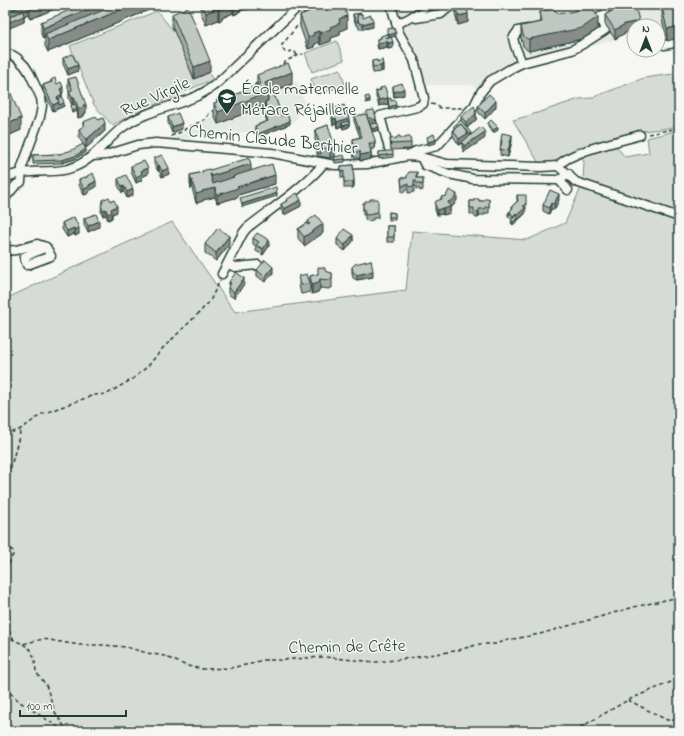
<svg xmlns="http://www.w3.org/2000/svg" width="684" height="736" font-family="'Indie Flower',sans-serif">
	<rect width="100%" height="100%" fill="#f6f6f2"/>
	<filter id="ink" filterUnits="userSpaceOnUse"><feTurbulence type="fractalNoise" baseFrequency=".025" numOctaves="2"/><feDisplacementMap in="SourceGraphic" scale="8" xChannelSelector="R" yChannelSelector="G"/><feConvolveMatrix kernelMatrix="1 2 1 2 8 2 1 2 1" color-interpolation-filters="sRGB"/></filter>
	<g filter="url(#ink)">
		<g fill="#e6e8e4">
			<polygon points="395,5 679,5 679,44 658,49 658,26 634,26 634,34 633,31 625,33 615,39 521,67 493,81 484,94 472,85 424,85 403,34"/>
			<polygon points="297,82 306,105 293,123 258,137 255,131 175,140 174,137 185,133 214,115"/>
		</g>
		<g fill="#d6dbd6" stroke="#7a8c85">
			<polygon points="157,11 213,79 141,111 112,125 94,105 70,46"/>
			<polygon points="337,41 344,60 312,72 305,53"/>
			<polygon points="340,69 345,85 317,95 311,79"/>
			<path d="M 673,74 L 679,76 L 679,126 C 664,130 649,129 634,133 L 563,157 L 554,162 L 540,165 L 513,120 L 528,116 L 579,99 L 591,98 L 644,78 Z"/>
			<polygon points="679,130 679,731 5,731 5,299 172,222 235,312 406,290 412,231 527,240 565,223 583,183 584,162 579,155 615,145 625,157 649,153 647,138"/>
		</g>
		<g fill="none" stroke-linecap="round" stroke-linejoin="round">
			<defs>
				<g id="minor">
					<polyline points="391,5 399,33 414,60 424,98 423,104 417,107 380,116 390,152 402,153 406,155"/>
					<polyline points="413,16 416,18 441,14 448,8"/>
					<path d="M 396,23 C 408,21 419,12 428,5"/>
					<polyline points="664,45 679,42"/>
					<polyline points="5,54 12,55 17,58 25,66 30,74 41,98 42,106 40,117 22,167 21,182 16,185 5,198"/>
					<polyline points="522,63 515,46 513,38 518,31 528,29"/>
					<polyline points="408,155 416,151 437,146 474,106 481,92 490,81 510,69 522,63 572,50 588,41 605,30 600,17 618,5"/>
					<polyline points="92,156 106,155 138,145 156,143 272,153 335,165 367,164 407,156 421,157 447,164 541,167 558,166 576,182 679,217"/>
					<polyline points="421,157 425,165 449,174 473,179 559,180 569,174"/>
					<path d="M 558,166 C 570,151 621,141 640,135"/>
					<path d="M 5,177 C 14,175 23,172 32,172 C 45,170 59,173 71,168 C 93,161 106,140 123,127 C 145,111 173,107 197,96 C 207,91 216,85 224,77 L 300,5"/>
					<polyline points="559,180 568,190"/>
					<polyline points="5,251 16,250 37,244 46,247 51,256 27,265 24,257 46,247"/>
					<polyline points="228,264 235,267 258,265"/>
					<path d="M 222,274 L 243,233 L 247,228 C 271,209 305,187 324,163"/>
				</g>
			</defs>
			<use href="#minor" stroke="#1f3d34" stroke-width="11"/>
			<g stroke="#1f3d34" stroke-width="1.5" stroke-dasharray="4 3" stroke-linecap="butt">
				<polyline points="307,6 308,6 308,13"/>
				<polyline points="297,55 294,51 285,52 282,48 282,45 298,25 301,24"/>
				<path d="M 277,68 C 285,62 293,56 303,54"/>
				<polyline points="249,90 258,82"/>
				<polyline points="431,104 437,105 440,108 462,108"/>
				<polyline points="648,134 679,128"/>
				<polyline points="171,136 184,131 185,129 206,119 210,112 215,110"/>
				<polyline points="5,434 8,434 21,429 42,414 94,395 107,394 134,378 148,366 163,348 199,313 210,301 220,280"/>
				<polyline points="5,489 21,429"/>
				<polyline points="5,544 13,551 13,555 10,560 7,573 6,592 9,607 9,630 14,640"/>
				<polyline points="5,635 14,640 23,644 43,639 67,643 80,645 103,645 126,647 147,653 164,656 187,666 203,669 230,668 251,664 262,660 281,660 307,658 324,657 375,662 396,660 455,651 480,644 496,644 508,640 540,634 634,607 679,597"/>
				<polyline points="23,644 31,650 35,660 36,672 46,685 55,712 67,731"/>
				<polyline points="5,688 20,702 64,731"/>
				<polyline points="628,700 667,720 679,720"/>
				<polyline points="574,731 628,700 671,682 679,679"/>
			</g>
			<use href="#minor" stroke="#f6f6f2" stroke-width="8"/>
		</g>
		<g fill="#a6aca8" stroke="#1f3d34">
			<polygon points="5,5 64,5 30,19 28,14 24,16 24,22"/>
			<polygon points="156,5 156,7 48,52 45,46 45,38 43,39 41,34 41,22"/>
			<polygon points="201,5 254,5 250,7 250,8 246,10 245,9 238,12 238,13 234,15 233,13 222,18 222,20 219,21 218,20 206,25 201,13"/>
			<polygon points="323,5 344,5 347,28 340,31 340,35 331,38 331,41 320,45 319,42 314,45 314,47 308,49 300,27 300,15 323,6"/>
			<polygon points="413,5 426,5 417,11"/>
			<polygon points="453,5 467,5 468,22 458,25"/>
			<polygon points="672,5 667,41 662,19 662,7"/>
			<polygon points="614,9 639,26 625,33 615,39 605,24 605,15 609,12 609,10"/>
			<polygon points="540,12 558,14 598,29 582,39 529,51 527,50 523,46 521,38 521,26 540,22"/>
			<polygon points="172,14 210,72 194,79 172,26"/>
			<polygon points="353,14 363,18 373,27 363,29 359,29 358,25 356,25 353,17"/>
			<polygon points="387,29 396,36 391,37 393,48 388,49 387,47 378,49 377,45 377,39 381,38 381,36 387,38 389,37 387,32"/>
			<polygon points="63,58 78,71 68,75 63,64"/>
			<polygon points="382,60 383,71 381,71 381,72 373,73 372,67 372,61 377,62"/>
			<polygon points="257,75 292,84 273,92 282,116 290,124 258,137 255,129 255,126 267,121 263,111 263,108 265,107 265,105 218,124 214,115 214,103 217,102 217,100 234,95 257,86"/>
			<polygon points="5,79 21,130 10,135 5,123"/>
			<polygon points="68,79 86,113 84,114 84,116 78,118 77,111 72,113 71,108 72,105 69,99 69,91 68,88"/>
			<polygon points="51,80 63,93 62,94 62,99 64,106 53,111 43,91 43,85 51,82"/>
			<polygon points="393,86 404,95 394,97 393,91"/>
			<polygon points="380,88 388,99 391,101 396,108 389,110 388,104 379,106 376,97 376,91 380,90"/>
			<polygon points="478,106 496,107 485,119 478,112"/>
			<polygon points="333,109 349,121 349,127 343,129 342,126 337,128 336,124 333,125 332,119"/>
			<polygon points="476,113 476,120 467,128 471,135 485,138 464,152 462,148 462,143 459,145 453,136 453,130 454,128 454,126 461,120 461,117"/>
			<polygon points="354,116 367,116 376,120 374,123 372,123 371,121 369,121 370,124 379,130 372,132 375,146 374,149 371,149 371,159 360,161 360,158 354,158 353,152 353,139 360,137 354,121"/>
			<polygon points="168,117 182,129 172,133 168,123"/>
			<polygon points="83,122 105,131 86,148 79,138 79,129 83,127"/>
			<polygon points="488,123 498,130 493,133 488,126"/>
			<polygon points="328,125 335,156 330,158 318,156 318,155 317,155 317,152 318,149 315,139 315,130"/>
			<polygon points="400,138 411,143 411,149 391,150 390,139"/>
			<polygon points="501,140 512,141 508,157 500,155"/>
			<polygon points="86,152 75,159 62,163 33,164 33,155 60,154"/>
			<polygon points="379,152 393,154 393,157 379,159"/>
			<polygon points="334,157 345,159 345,162 335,163"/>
			<polygon points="154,158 169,174 162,177 159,171 158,171 154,164"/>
			<polygon points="353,165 354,186 353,188 344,188 344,177 341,178 341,166"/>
			<polygon points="131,166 148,174 142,177 142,180 136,183 131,172"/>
			<polygon points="210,170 251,171 275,184 238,195 238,197 217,203 215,197 203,200 203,201 196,203 192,188 191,189 190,184 190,175"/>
			<polygon points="417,172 417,178 423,178 423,190 420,191 420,189 416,189 416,186 414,186 414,192 408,193 408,189 405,190 405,192 402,192 401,178 407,178"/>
			<polygon points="87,176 96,187 89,191 89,193 84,195 79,185 79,179 87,177"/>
			<polygon points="118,179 133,195 127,198 124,192 122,193 118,185"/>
			<polygon points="517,195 526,209 525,210 525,214 513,225 511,223 512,220 508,216 508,213 512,209 512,206 517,202"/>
			<polygon points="441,197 457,200 453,206 450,207 450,213 443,215 443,214 437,215 435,210 435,204 441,199"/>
			<polygon points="489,199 489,213 485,213 485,215 479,215 479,216 478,218 476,218 474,216 474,214 470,214 470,201 484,201"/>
			<polygon points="102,200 117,212 112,214 112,218 108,220 106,216 106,215 103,216 101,212"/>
			<polygon points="286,200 301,206 284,215 281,210 281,204 286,202"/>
			<polygon points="559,200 554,210 551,209 549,214 543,211 543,205"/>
			<polygon points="363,203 378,212 378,218 373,218 373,220 367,221 365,219 365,215 363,215"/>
			<polygon points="389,212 395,213 395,220 389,220"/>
			<polygon points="74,217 79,234 75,236 74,234 67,237 62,229 62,223"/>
			<polygon points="84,218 99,227 88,232 84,224"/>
			<polygon points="308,221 323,233 304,246 298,238 298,229 308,224"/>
			<rect x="387" y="226" width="7" height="16"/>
			<polygon points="253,238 269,246 263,255 256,251 256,247 253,244"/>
			<polygon points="353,238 353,241 345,251 337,245 337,239"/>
			<polygon points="205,244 229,245 216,261 205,253"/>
			<polygon points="352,267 373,277 357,280 353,278 352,273"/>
			<polygon points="257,270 273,273 265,282 257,276"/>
			<polygon points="325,272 332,273 332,288 329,288 329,289 320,288 318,292 312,294 310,285 310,292 301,294 299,285 299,276 310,284 310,276"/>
			<polygon points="229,282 244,284 234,298 228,294 228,288 229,286"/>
		</g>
		<g fill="#878c88" stroke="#1f3d34">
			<polygon points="23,5 28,5 28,14 24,16 24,22 5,30 5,12"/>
			<polygon points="36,5 64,5 30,19 30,7"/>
			<polygon points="98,5 126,5 45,34 45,38 43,39 43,28"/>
			<polygon points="132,5 156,5 156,7 48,52 48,40"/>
			<polygon points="226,5 233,5 233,13 222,18 222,20 219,21 219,10 222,7"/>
			<polygon points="234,5 245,5 245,9 238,12 238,13 234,15"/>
			<polygon points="246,5 254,5 250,7 250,8 246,10"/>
			<polygon points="358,5 363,5 363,6 358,7"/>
			<polygon points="417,5 426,5 417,11"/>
			<polygon points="595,5 600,5 595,8"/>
			<polygon points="218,8 218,20 206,25 206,13"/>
			<polygon points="468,14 468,22 458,25 458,16"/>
			<polygon points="347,16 347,28 340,31 340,35 331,38 331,41 320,45 320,33 330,27 339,19"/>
			<polygon points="598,17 598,29 582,39 529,51 529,39"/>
			<polygon points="373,21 373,27 363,29 363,24"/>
			<polygon points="639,21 639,26 634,26 634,31 625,33 615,39 615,30 625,24"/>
			<polygon points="679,26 679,38 667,41 667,29"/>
			<polygon points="319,31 319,42 314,45 314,47 308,49 308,37 313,33"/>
			<polygon points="396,33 396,36 389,38 389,35"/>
			<polygon points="387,41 387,47 378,49 378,43"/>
			<polygon points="393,42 393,48 388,49 388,43"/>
			<polygon points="210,61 210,72 194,79 194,67"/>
			<polygon points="78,65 78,71 68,75 68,69"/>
			<rect x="381" y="65" width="2" height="6"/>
			<polygon points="292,72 292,84 268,93 268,104 265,102 265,105 218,124 218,112 265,83"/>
			<polygon points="63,87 63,93 60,95 60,89"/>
			<polygon points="404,89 404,95 394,97 394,92"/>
			<polygon points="62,94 62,100 58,102 57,97"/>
			<polygon points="74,97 74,106 72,107 72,98"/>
			<polygon points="388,98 388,104 379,106 379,100"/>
			<polygon points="370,99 370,102 366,103 366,101"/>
			<polygon points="496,101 496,107 485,119 485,113"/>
			<polygon points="59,102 64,103 64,106 53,111 53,105"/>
			<polygon points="83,105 86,105 86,113 84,114 84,116 78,118 78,109"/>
			<polygon points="396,105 396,108 389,110 389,107"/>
			<polygon points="77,108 77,111 72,113 72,110"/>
			<polygon points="476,111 476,120 466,128 466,122"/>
			<polygon points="21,118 21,130 10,135 10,123"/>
			<polygon points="336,118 336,124 333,125 333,119"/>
			<polygon points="349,118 349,127 343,129 342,123 342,126 337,128 337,122"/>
			<polygon points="290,121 290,124 258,137 258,134"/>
			<polygon points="105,123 105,131 86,148 86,140"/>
			<polygon points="182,123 182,129 172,133 172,127"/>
			<polygon points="379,127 379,130 370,132 370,130"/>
			<polygon points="498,127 498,130 493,133 493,130"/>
			<polygon points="485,132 485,138 464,152 464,146"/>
			<polygon points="468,133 471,133 471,136 468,139 459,145 459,139"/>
			<polygon points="512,135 512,141 508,157 508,151"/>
			<polygon points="375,140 375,146 374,149 374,143"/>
			<polygon points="436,140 436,143 428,145 428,142"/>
			<polygon points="335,147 335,156 330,158 330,149"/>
			<polygon points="86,149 86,152 75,159 62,163 62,160"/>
			<polygon points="371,153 371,159 360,161 360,155"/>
			<polygon points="251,164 251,173 234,176 234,178 211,185 211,176"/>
			<rect x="158" y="165" width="1" height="6"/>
			<polygon points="148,168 148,174 142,177 142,180 136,183 136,177 141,171"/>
			<polygon points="169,168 169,174 162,177 162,171"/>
			<polygon points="275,175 275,184 238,195 238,197 217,203 217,195 237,187"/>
			<polygon points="191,180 192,180 192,188 191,189"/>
			<polygon points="354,180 354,186 353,188 353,182"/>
			<polygon points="96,181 96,187 89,191 89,193 84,195 84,189"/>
			<polygon points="124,186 124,192 122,193 122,187"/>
			<polygon points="215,188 215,197 203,200 203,201 196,203 196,194 202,191"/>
			<polygon points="133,189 133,195 127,198 127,192"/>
			<polygon points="277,193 277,196 242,207 242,204"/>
			<polygon points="457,194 457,200 453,206 450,207 450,213 443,215 443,209 448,202"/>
			<polygon points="559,194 559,200 554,210 554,204"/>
			<polygon points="301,200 301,206 284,215 284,209"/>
			<polygon points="526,203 526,209 525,210 525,214 517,220 517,215 523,206"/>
			<polygon points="551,203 551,209 549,214 549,208"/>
			<polygon points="117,206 117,212 112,214 112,218 108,220 108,214 111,209"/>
			<polygon points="443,208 443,214 437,215 437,210"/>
			<polygon points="106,209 106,215 103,216 103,210"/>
			<polygon points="479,211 479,216 478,218 478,212"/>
			<polygon points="516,213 516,219 517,218 517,221 513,225 513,216"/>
			<polygon points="99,221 99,227 88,232 88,226"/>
			<polygon points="323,224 323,233 304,246 304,237"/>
			<polygon points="74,228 74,234 67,237 67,231"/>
			<polygon points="79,228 79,234 75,236 75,230"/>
			<polygon points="353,235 353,241 345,251 345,245"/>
			<polygon points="229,236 229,245 216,261 216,253"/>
			<polygon points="269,240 269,246 263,255 263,249"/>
			<polygon points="273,267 273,273 265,282 265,277"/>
			<polygon points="373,271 373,277 357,280 357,275"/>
			<polygon points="244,278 244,284 234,298 234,292"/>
			<polygon points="320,279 320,288 318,292 312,294 312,285"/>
		</g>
		<g fill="#c1c8c3" stroke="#1f3d34">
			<polygon points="5,5 23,5 5,12"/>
			<polygon points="29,5 36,5 30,7"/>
			<polygon points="82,5 98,5 43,28 41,22"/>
			<polygon points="116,5 132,5 48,40 45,34"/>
			<polygon points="202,5 226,5 222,7 222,8 219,10 218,8 206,13"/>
			<polygon points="326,5 344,5 347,16 339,19 340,23 330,27 331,29 320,33 319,31 313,33 314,35 308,37 300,15"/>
			<polygon points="455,5 467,5 468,14 458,16"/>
			<polygon points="583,5 590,5 598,17 582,28 529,39 527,39 523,35 521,26 542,22 540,12 553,9 557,12 558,14 575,11"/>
			<polygon points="625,5 635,5 639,21 625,24 615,30 605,15 618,7 618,8 620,6"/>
			<polygon points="672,5 679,5 679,26 667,29 662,7"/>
			<polygon points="188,7 210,61 194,67 172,14"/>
			<polygon points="613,7 614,9 610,12 609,10"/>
			<polygon points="23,11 24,16 5,24 5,18"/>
			<polygon points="361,13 361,14 357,15 358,22 356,22 353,14"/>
			<polygon points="362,14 363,18 371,15 373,21 363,24 359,23 357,15"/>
			<polygon points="394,28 396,33 389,35 387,29"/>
			<polygon points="386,34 387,38 391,37 393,42 388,43 387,41 378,43 377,39 381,38 381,36"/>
			<polygon points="72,54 78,65 68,69 63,58"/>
			<polygon points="377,60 377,62 382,60 383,65 381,65 381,66 373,67 372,61"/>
			<polygon points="288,63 292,72 265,83 268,92 218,112 214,103 217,102 217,100 234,93 234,95 261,84 257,75"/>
			<polygon points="76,77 86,105 83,105 84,107 78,109 77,107 78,107 74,97 72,98 69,91 72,90 72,88 68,79"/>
			<polygon points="55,78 57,84 61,82 63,87 60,89 62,94 57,97 59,102 53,105 43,85 52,82 51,80"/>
			<polygon points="5,79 21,118 10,123 5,111"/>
			<polygon points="402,83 404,89 394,92 393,86"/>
			<polygon points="385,87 388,98 379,100 376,91 381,90 380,88"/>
			<polygon points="272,89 282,116 287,114 290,121 258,134 255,126 268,121 263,108 266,107 265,102 268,101 268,91"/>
			<polygon points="489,94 496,101 485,113 478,106"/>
			<polygon points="369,96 370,99 366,101 365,97"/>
			<polygon points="62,97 64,103 59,105 59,102 58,99"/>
			<polygon points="391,98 391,101 395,100 396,105 389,107 388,99"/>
			<polygon points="75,104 77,108 72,110 71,105"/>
			<polygon points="344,105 349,118 337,122 336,118 333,119 332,116 333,116 332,113 334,112 333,109"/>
			<polygon points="474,106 476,111 475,112 476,114 466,122 461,117"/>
			<polygon points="374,110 376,117 374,120 372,120 371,118 367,118 367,111"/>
			<polygon points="178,113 182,123 172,127 168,117"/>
			<polygon points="366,114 375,140 374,143 369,143 371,153 360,155 360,152 361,152 354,152 353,146 354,146 353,139 362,137 354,116"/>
			<polygon points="96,117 98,120 103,118 105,123 86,140 79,129 84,126 83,122"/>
			<polygon points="461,120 471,133 468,135 468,133 461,124 455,128 454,126"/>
			<polygon points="491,120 498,127 493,130 488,123"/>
			<polygon points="349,121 349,124 343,126 342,123"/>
			<polygon points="376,123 378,124 379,127 372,129 370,124"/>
			<polygon points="461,124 468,133 459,139 453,130"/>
			<polygon points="328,125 335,147 330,149 321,148 315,130"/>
			<polygon points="481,127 485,132 464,146 462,142"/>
			<polygon points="502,133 512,135 508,151 500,149 502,141 501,140"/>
			<polygon points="434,134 436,140 428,142 427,137"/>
			<polygon points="398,136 400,136 400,138 405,138 407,137 410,137 411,143 391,144 390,139 397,138"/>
			<polygon points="83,144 86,149 75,156 62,160 33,161 33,155 60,154 72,150"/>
			<polygon points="319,147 321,154 318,153 318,152 317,152 317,149 319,149"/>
			<polygon points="388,151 393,151 393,154 379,156 379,152"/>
			<polygon points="162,155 169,168 162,171 159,165 158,165 154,158"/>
			<polygon points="344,155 345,159 335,160 334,157"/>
			<polygon points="249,158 251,164 211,176 211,174 210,174 213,184 234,177 234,176 272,164 275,175 237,187 238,188 217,195 215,188 202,191 203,192 196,194 192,180 191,180 190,175 203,172 202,171 209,169 210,170"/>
			<polygon points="144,161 148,168 141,171 142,174 136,177 131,166"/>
			<polygon points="353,165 354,180 353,182 344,182 344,171 341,172 341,166"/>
			<polygon points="409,172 417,172 417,175 416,175 416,178 423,178 423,184 420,185 420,183 416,183 416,180 414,180 414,186 408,187 408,184 405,184 405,186 402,186 401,178 407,178 407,175"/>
			<polygon points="93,173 96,181 89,185 89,187 84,189 79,179 85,177 85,178 87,177 87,176"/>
			<polygon points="126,175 133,189 127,192 124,186 122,187 118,179"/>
			<polygon points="276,187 277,193 242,204 240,198"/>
			<polygon points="449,190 457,194 453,200 448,202 450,207 443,209 443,208 437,210 435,204 436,201 442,199 441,197 446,196"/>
			<polygon points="550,190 559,194 554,204 551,203 549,208 543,205"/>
			<polygon points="297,193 301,200 284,209 281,204 287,201 286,200"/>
			<polygon points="517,195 526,195 526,203 523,206 525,208 517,215 516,213 513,216 510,212 510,211 513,208 512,206 518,201"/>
			<polygon points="109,197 111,201 114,200 117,206 111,209 112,212 108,214 106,210 106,209 103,210 101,206 103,202 102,200"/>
			<polygon points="370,199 378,199 378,212 373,213 373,214 367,215 365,214 365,209 363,209 363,203 365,203 365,201 370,201"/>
			<polygon points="474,199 479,199 479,201 484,201 484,199 489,199 489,207 485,207 485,209 479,209 479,211 478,212 476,212 474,211 474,208 470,208 470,201 474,201"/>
			<polygon points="512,209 510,211 510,215 508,213"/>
			<polygon points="389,212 395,213 395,217 389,217"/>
			<polygon points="96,214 99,221 88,226 84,218"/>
			<polygon points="316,215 323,224 304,237 298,229 307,223 308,225 310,224 308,221"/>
			<polygon points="517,215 517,218 513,222 511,220"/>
			<polygon points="74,217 79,228 75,230 74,228 67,231 62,223"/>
			<rect x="387" y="226" width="7" height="11"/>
			<polygon points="218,228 229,236 216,253 205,244"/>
			<polygon points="344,229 353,235 345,245 337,239"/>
			<polygon points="257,233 269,240 263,249 256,245 259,242 253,238"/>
			<polygon points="265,260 273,267 265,277 257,270"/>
			<polygon points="371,260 373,271 357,275 353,272 352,267 355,264"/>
			<polygon points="318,267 325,268 325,271 332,273 332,279 329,279 329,280 320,279 318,283 312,285 310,276 318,274"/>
			<polygon points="236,272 244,278 234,292 228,288 231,283 229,282"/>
			<polygon points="307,274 310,284 301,285 299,276"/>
		</g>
	</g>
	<defs>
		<symbol id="school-pin" viewBox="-11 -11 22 30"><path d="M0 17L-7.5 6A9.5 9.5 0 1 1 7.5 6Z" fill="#1f3d34" stroke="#f6f6f2"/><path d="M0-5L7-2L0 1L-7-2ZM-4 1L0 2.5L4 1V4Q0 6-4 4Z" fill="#fff"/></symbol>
	</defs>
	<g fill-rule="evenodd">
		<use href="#school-pin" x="216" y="87" width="22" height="30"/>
	</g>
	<g text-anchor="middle" stroke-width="3" stroke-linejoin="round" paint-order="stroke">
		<g font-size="18" fill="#1f3d34" stroke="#f6f6f2" text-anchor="start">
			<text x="241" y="94">École maternelle<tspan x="241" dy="21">Métare Réjaillère</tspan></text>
		</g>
		<g font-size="18" fill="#1f3d34" stroke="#f6f6f2">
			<text transform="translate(155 96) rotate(-24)" y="6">Rue Virgile</text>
			<text transform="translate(273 139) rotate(6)" y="6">Chemin Claude Berthier</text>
			<text transform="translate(347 646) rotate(-1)" y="6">Chemin de Crête</text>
		</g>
	</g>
	<rect width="684" height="736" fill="none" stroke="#f6f6f2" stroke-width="20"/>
	<rect x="10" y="10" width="664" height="716" fill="none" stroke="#1f3d34" stroke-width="1.5" filter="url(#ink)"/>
	<g transform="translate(646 38)"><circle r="19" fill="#f6f6f2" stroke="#a0aca6"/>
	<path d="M0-3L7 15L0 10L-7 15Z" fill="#1f3d34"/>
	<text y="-6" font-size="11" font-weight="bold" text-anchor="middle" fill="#1f3d34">N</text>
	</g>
	<path d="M20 710v6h106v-6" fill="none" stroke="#1f3d34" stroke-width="2"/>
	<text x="26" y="710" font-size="12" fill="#1f3d34" stroke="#f6f6f2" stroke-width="3" paint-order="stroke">100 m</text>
</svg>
